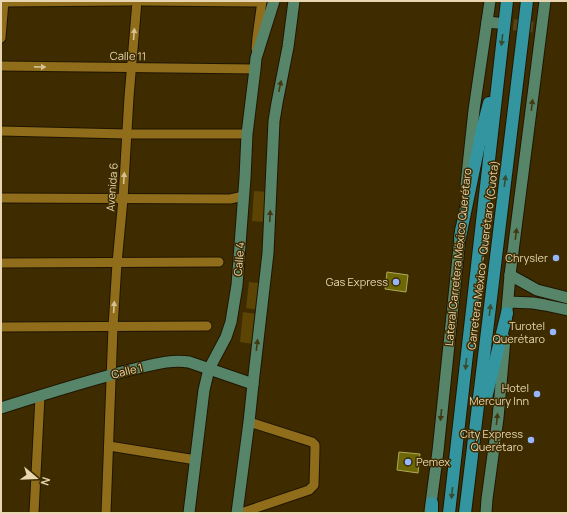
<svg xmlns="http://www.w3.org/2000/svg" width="569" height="514" font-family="Manrope,sans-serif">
	<rect width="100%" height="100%" fill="#3e2c00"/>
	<g fill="#5c4405">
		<polygon points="254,191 269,192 268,222 252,221"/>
		<polygon points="249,282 260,283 257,310 246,308"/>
		<polygon points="243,312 256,314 253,344 240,342"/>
	</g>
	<g fill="#6d6706" stroke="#b0aa58">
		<polygon points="387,272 408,275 406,292 385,289"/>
		<polygon points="399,452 420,454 418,473 397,470"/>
	</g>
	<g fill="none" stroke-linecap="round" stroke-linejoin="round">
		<polyline stroke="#58461b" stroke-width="11" stroke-dasharray="11 5.5" stroke-linecap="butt" points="497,23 533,27"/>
		<defs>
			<g id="minor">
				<polyline points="143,1 262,2"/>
				<polyline points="1,2 130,1"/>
				<polyline points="1,38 4,1"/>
				<polyline points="256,49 257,37 262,1"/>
				<polyline points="1,66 255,69"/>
				<polyline points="1,131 127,134 247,134"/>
				<polyline points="1,198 230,199 244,196"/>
				<polyline points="1,263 219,262"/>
				<polyline points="1,327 207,326"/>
				<polyline points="109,446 196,460"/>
				<polyline points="34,513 40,396"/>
				<polyline points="106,513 113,327 117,263 123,199 129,97 137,1"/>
				<polyline points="241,513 309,490 314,485 315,449 315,445 312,442 249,422"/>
			</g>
			<g id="major">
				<polyline points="487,22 497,23"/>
				<polyline points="466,185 474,110 490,1"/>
				<polyline points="510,275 537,290 568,298"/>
				<polyline points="508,302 533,303 545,305 568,310"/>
				<polyline points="506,322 510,275 545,1"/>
				<path d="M 1,408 C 45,394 89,380 134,369 C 152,365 170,359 189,362 L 253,384"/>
				<polyline points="430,511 438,451 461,228"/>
				<polyline points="189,513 204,390 209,369 226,337 231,322 237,285 245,178 247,134 255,69 256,58 274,1"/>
				<polyline points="237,513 249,422 253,384 268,253 274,121 277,103 288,47 294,1"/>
				<polyline points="486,513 487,499 498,418 505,339"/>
			</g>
			<g id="highway">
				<polyline points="460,237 482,130 489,103"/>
				<polyline points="486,398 507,313"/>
				<polyline points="432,503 432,513"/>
				<polyline points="449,513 507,1"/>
				<polyline points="465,513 527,1"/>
			</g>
		</defs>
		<use href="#minor" stroke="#201500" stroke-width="11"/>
		<use href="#major" stroke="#201500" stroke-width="13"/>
		<use href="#highway" stroke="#201500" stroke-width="14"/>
		<use href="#minor" stroke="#8f6d1a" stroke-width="9"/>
		<use href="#major" stroke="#57856a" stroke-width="11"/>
		<use href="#highway" stroke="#32959f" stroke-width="12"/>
	</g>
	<defs><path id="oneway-solid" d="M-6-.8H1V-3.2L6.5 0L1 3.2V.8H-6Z"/></defs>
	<g fill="#d6c194">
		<use href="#oneway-solid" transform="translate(134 34) rotate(-85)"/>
		<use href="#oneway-solid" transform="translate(40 67) rotate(1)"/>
		<use href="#oneway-solid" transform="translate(124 178) rotate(-86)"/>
		<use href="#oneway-solid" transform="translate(114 307) rotate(-86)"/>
	</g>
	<g fill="#3a4c30">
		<use href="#oneway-solid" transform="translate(502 40) rotate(97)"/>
		<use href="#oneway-solid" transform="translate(505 181) rotate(-83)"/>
		<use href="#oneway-solid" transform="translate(490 310) rotate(-83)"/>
		<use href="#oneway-solid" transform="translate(466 364) rotate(96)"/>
		<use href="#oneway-solid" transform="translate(452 493) rotate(96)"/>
	</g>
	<g fill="#423910">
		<use href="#oneway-solid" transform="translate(280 86) rotate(-78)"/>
		<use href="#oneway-solid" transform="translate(532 105) rotate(-83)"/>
		<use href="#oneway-solid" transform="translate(270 216) rotate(-87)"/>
		<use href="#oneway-solid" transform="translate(516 234) rotate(-83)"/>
		<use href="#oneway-solid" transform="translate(257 345) rotate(-83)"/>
		<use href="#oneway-solid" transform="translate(441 415) rotate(96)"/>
		<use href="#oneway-solid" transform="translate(497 419) rotate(-84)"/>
	</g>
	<g fill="#96b6fd" stroke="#3e2c00" stroke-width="1.5">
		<circle cx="556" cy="258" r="4"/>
		<circle cx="396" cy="282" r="4"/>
		<circle cx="553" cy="332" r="4"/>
		<circle cx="537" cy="394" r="4"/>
		<circle cx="531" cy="440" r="4"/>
		<circle cx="408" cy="462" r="4"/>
	</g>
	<g text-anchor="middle" stroke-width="3" stroke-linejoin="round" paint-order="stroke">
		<g font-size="11" fill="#e8d6b2" stroke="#3e2c00">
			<text transform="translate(128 56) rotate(1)" y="4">Calle 11</text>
			<text transform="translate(112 187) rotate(-86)" y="4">Avenida 6</text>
			<text transform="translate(483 255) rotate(-83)" y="4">Carretera México - Querétaro (Cuota)</text>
			<text transform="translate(458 257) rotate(-84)" y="4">Lateral Carretera México Querétaro</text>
			<text transform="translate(239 259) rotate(-86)" y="4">Calle 4</text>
			<text transform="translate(127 371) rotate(-14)" y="4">Calle 1</text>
		</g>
		<g font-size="11" fill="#e8d6b2" stroke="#3e2c00" text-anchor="end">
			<text x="548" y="262">Chrysler</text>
			<text x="388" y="286">Gas Express</text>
			<text x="545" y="330">Turotel<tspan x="545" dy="13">Querétaro</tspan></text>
			<text x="529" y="392">Hotel<tspan x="529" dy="13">Mercury Inn</tspan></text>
			<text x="523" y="438">City Express<tspan x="523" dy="13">Querétaro</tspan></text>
			<text x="416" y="466" text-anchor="start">Pemex</text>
		</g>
	</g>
	<rect width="569" height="514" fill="none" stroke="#e8d6b2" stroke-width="4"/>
	<g transform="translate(36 478) rotate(109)" stroke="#3e2c00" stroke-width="3" paint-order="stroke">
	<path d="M0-3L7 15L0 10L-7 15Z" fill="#e8d6b2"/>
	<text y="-6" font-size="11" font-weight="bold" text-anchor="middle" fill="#e8d6b2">N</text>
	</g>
</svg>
